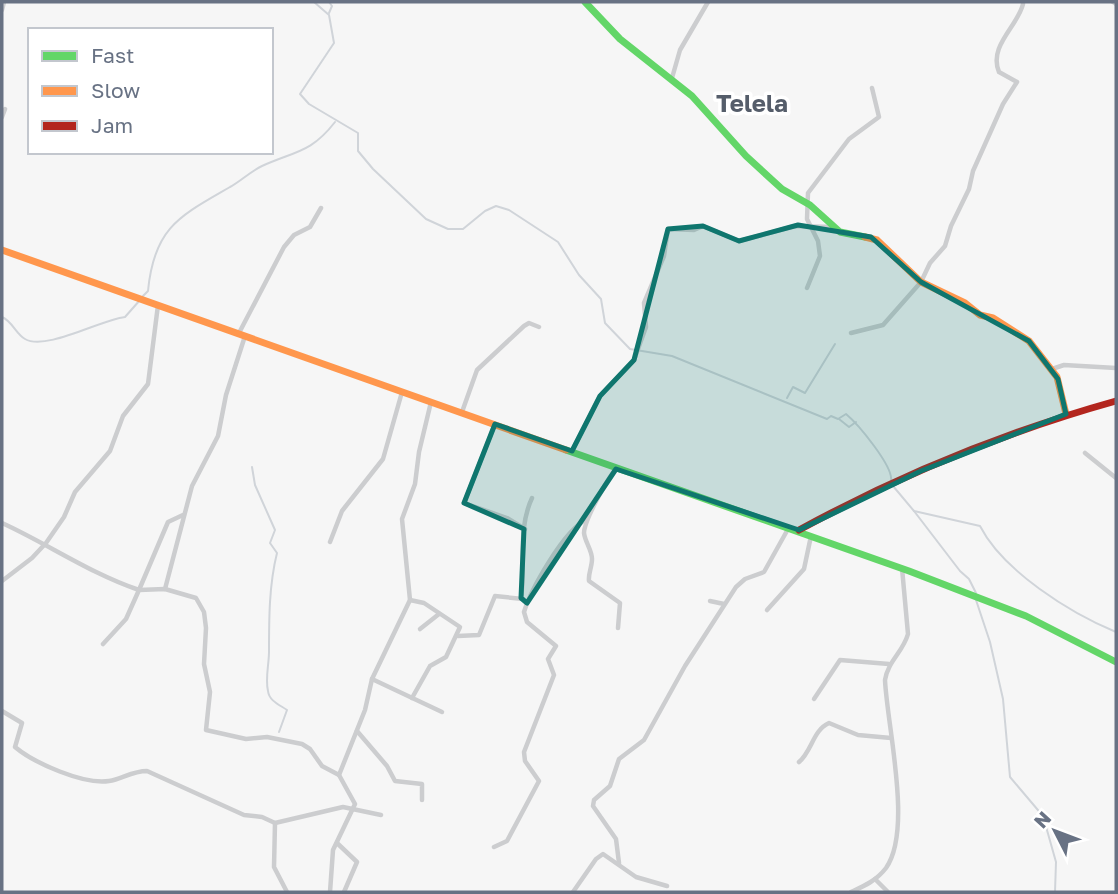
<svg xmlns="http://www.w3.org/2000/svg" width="1118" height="894" font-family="'Golos Text',sans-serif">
	<rect width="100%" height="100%" fill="#f6f6f6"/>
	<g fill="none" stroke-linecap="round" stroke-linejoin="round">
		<g stroke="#d0d4d9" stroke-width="2">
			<path d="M 314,2 L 329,15 L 334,43 L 300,94 L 309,104 L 358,133 L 358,151 L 373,169 L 426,219 L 448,229 L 463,229 L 485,211 L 496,206 L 509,210 L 558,242 L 579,275 L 601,299 L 605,323 L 630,349 L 672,356 L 827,419 L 831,416 L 838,419 L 846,414 C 858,424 894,467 891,481"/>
			<polyline points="329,2 332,6 329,13"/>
			<path d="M 143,296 L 148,291 C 154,227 180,216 230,187 C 241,181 251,171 262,166 C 295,151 311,153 335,122"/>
			<path d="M 2,317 C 12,321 16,334 25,339 C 46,351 100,320 125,317 L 140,300"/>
			<polyline points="787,398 793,387 805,393 835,344"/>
			<polyline points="839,419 849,427 856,422"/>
			<path d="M 252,467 L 255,485 L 275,530 L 270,543 L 277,553 C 269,585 269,619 269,652 C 269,664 265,679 268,691 C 269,701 280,705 287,710 L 279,732"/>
			<path d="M 893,486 L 914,511 L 980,526 C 1003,571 1070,613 1116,632"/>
			<polyline points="914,511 960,571 969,579 976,593"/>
			<polyline points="976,600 990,642 1003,699 1010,777 1043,816 1056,862 1055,892"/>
		</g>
		<g stroke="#cccdcf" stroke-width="4.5">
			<polyline points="1113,2 1116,4"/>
			<polyline points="2,10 4,2"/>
			<polyline points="672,78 680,50 708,2"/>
			<polyline points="2,117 5,109"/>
			<polyline points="807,288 820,256 818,241 807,219 808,193 849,139 879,117 872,88"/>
			<polyline points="239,333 284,247 294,235 310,227 321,208"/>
			<path d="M 851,333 L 883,325 L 921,282 L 930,263 L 945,246 L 951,226 L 969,189 L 973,171 L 1003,104 L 1017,82 L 999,72 C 988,46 1018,26 1023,4"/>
			<polyline points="1052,369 1064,365 1116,368"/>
			<polyline points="462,412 477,370 524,326 529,323 539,327"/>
			<polyline points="495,424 464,503 507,518 525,529"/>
			<polyline points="572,451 600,396 634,360 646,327 644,303 664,256 668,229 694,230 703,226 739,241 795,226 834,227"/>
			<polyline points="1085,453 1116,478"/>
			<path d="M 616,469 C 607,479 584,521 584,533 C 585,542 592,550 592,559 C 592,567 588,574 589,581 L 620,603 L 618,628"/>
			<path d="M 2,523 C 48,544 91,574 139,590 L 168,522 L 183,515"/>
			<polyline points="330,542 342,511 383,459 402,392"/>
			<polyline points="2,581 32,558 46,543 64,517 75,492 110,451 123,416 148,384 158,305"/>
			<polyline points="165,589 192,486 218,436 226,395 245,336"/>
			<path d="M 521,598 C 526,565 517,530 532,498"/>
			<polyline points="410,600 424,603 460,627 446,657 430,666 412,698"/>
			<polyline points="710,601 724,604"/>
			<polyline points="767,610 804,569 811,536"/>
			<polyline points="420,629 439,614"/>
			<polyline points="458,636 479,635 495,596 523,599"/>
			<polyline points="103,644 126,619 139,590 165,589 196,598 204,612 206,628 204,664 210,692 206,730 246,739 267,737 302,744 310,749 322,766 339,775"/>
			<polyline points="372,679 442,712"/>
			<polyline points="814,699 840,660 889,664"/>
			<path d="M 2,711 L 22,723 L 15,747 C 34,763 84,785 109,781 C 122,779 132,771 147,771 L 244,815 L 262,817 L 275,823 L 343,807 L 381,815"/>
			<polyline points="357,731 387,766 395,781 422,784 422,800"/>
			<path d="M 799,762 C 812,751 813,730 829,723 L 858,735 L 891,738"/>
			<polyline points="275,823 274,867 287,892"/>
			<polyline points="337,843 357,862 344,892"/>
			<path d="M 494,847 L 507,841 L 539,781 L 525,761 L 524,752 L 554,675 L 548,659 L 556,646 L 527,622 L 524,612 C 531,589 564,530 586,520"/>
			<polyline points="619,863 616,839 593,806 594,800 610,786 619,759 644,740 685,666 736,587 745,579 764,572 788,529"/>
			<polyline points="875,879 888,892"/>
			<polyline points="330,892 333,850 355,804 339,775 365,710 372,679 410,600 402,519 415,484 419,452 431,402"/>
			<polyline points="573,892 596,859 603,854 636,877 667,886"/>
			<path d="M 851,892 C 864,886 876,881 886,868 C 913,830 887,726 885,680 C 888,661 903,652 908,634 L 902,568"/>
		</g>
		<g stroke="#63d668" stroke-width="7">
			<polyline points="585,2 620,39 692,96 746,156 782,189 810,205 840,232 865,237"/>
			<polyline points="566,450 909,571 1026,616 1116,662"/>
		</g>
		<g stroke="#ff974d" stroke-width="7">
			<polyline points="865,237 877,240 921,282 965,303 980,315 993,318 1029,341 1057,377 1066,414"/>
			<polyline points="2,250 566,450"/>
		</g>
		<path stroke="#b3261e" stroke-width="7" d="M 799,530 C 900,475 1005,432 1116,401"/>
	</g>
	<path fill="#0f766e" fill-opacity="0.2" stroke="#0f766e" stroke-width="5" stroke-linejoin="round" d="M 798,225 L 871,237 L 921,282 L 1029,341 L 1058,379 L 1066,414 L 921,471 L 799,530 L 616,469 L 527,603 L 521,598 L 524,529 L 464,503 L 495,424 L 572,451 L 600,396 L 634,360 L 668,229 L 703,226 L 739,241 Z"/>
	<g text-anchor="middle" stroke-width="7" stroke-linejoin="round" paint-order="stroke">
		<g font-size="24" font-weight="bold" fill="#555d6a" stroke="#fff">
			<text x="752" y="112">Telela</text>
		</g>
	</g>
	<rect width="1118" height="894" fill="none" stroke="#687284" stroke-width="7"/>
	<rect x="28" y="28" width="245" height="126" fill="#ffffff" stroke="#c3c7ce" stroke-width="2"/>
	<rect x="42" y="51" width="35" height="10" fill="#63d668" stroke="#c3c7ce" stroke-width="2"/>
	<text x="91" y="63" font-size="21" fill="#687284">Fast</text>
	<rect x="42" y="86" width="35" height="10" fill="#ff974d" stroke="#c3c7ce" stroke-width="2"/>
	<text x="91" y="98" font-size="21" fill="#687284">Slow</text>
	<rect x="42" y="121" width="35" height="10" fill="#b3261e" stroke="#c3c7ce" stroke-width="2"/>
	<text x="91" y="133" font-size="21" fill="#687284">Jam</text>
	<g transform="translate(1055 831) rotate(312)" stroke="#ffffff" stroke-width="5" paint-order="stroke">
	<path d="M0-5L12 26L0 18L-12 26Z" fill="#687284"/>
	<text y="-10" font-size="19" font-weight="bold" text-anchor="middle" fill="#687284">N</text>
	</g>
</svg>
